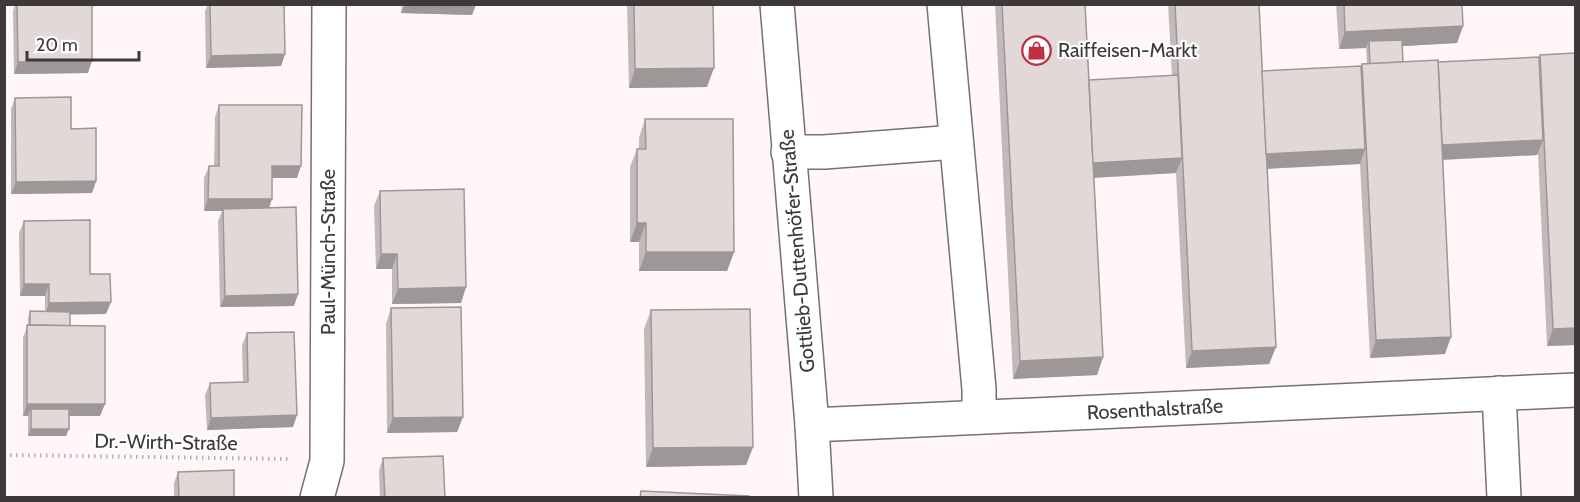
<svg xmlns="http://www.w3.org/2000/svg" width="1580" height="502" font-family="Cabin,sans-serif">
	<rect width="100%" height="100%" fill="#fff7f7"/>
	<g fill="none" stroke-linecap="round" stroke-linejoin="round">
		<defs>
			<g id="minor">
				<polyline points="777,4 812,425 816,498"/>
				<polyline points="944,4 979,389 979,417"/>
				<polyline points="788,152 824,152 956,142"/>
				<polyline points="1499,393 1504,498"/>
				<polyline points="812,425 1576,390"/>
				<polyline points="317,498 327,461 329,4"/>
			</g>
		</defs>
		<use href="#minor" stroke="#78706f" stroke-width="36"/>
		<polyline stroke="#b5afaf" stroke-width="4" stroke-dasharray="1.5 4.5" stroke-linecap="butt" points="4,455 290,459"/>
		<use href="#minor" stroke="#fff" stroke-width="33"/>
	</g>
	<g fill="#c2baba">
		<polygon points="15,4 92,4 88,73 14,74 13,11"/>
		<polygon points="208,4 210,4 285,54 281,66 206,68 205,11"/>
		<polygon points="402,4 476,4 472,15 401,13"/>
		<polygon points="627,4 713,4 707,87 629,88"/>
		<polygon points="995,4 1085,4 1089,80 1172,76 1168,4 1259,4 1262,71 1361,66 1362,64 1367,64 1366,48 1339,49 1336,4 1462,4 1463,26 1457,43 1403,46 1403,62 1438,62 1539,57 1540,55 1575,53 1575,345 1547,346 1538,154 1537,155 1443,160 1445,354 1370,358 1360,164 1267,169 1276,347 1269,364 1186,368 1176,173 1094,178 1103,357 1097,375 1013,379"/>
		<polygon points="15,98 71,129 96,181 92,193 11,194 11,109"/>
		<polygon points="219,105 297,178 272,178 269,208 298,294 294,306 220,307 218,221 222,211 204,211 204,178 209,166 214,166 215,117"/>
		<polygon points="645,119 734,252 727,271 639,271 639,242 630,242 630,167 637,149 639,149 639,138"/>
		<polygon points="380,191 466,287 461,303 392,304 392,269 376,269 374,206"/>
		<polygon points="24,221 90,274 106,314 70,314 70,326 100,416 69,416 66,436 28,436 28,416 23,416 23,337 28,325 28,318 30,311 45,311 45,296 20,296 19,233"/>
		<polygon points="391,308 463,417 457,432 387,433 386,324"/>
		<polygon points="651,310 753,447 746,465 646,467 644,329"/>
		<polygon points="247,333 293,427 207,430 205,395 210,383 243,382 242,345"/>
		<polygon points="383,458 445,498 380,498 379,470"/>
		<polygon points="178,472 234,498 174,498 174,483"/>
	</g>
	<g fill="#9e9797">
		<polygon points="405,4 476,4 472,15 401,13"/>
		<polygon points="1463,26 1457,43 1369,48 1369,41 1366,48 1339,49 1345,32"/>
		<polygon points="285,54 281,66 206,68 211,56"/>
		<polygon points="92,61 88,73 14,74 18,62"/>
		<polygon points="714,68 707,87 629,88 635,69"/>
		<polygon points="1543,140 1537,155 1435,160 1441,145"/>
		<polygon points="1365,149 1360,164 1260,169 1266,154"/>
		<polygon points="1182,158 1176,173 1087,178 1092,163"/>
		<polygon points="272,166 301,166 297,178 268,178"/>
		<polygon points="96,181 92,193 11,194 16,182"/>
		<polygon points="208,199 272,199 268,211 204,211"/>
		<polygon points="637,223 646,223 639,242 630,242"/>
		<polygon points="646,252 734,252 727,271 639,271"/>
		<polygon points="381,254 397,254 392,269 376,269"/>
		<polygon points="24,284 49,284 45,296 20,296"/>
		<polygon points="466,287 461,303 392,304 398,289"/>
		<polygon points="298,294 294,306 220,307 225,296"/>
		<polygon points="111,302 106,314 45,315 49,303"/>
		<polygon points="1575,328 1575,345 1547,346 1553,329"/>
		<polygon points="1451,337 1445,354 1370,358 1376,340"/>
		<polygon points="1276,347 1269,364 1186,368 1192,351"/>
		<polygon points="1103,357 1097,375 1013,379 1020,361"/>
		<polygon points="27,404 105,404 100,416 31,416 31,409 28,416 23,416"/>
		<polygon points="297,415 293,427 207,430 211,418"/>
		<polygon points="463,417 457,432 387,433 393,418"/>
		<polygon points="31,429 69,429 66,436 28,436"/>
		<polygon points="753,447 746,465 646,467 653,448"/>
	</g>
	<g fill="#e2d8d8" stroke="#9e9797" stroke-width="1.5">
		<polygon points="17,4 92,4 92,61 18,62"/>
		<polygon points="210,4 284,4 285,54 211,56"/>
		<polygon points="634,4 713,4 714,68 635,69"/>
		<polygon points="1002,4 1085,4 1103,357 1020,361"/>
		<polygon points="1175,4 1259,4 1276,347 1192,351"/>
		<polygon points="1344,4 1462,4 1463,26 1345,32"/>
		<polygon points="1402,40 1403,62 1370,64 1369,41"/>
		<polygon points="1575,53 1575,328 1553,329 1540,55"/>
		<polygon points="1539,57 1543,140 1442,145 1438,62"/>
		<polygon points="1438,60 1451,337 1376,340 1362,64"/>
		<polygon points="1361,66 1365,149 1266,154 1262,71"/>
		<polygon points="1178,75 1182,158 1093,163 1089,80"/>
		<polygon points="71,97 71,129 96,128 96,181 16,182 15,98"/>
		<polygon points="219,105 302,105 301,166 272,166 272,199 208,199 209,166 219,166"/>
		<polygon points="645,119 733,119 734,252 646,252 646,223 637,223 637,149 646,149"/>
		<polygon points="464,189 466,287 398,289 397,254 381,254 380,191"/>
		<polygon points="296,207 298,294 225,296 223,209"/>
		<polygon points="90,220 90,274 110,274 111,302 49,303 49,284 24,284 24,221"/>
		<polygon points="461,307 463,417 393,418 391,308"/>
		<polygon points="750,309 753,447 653,448 651,310"/>
		<polygon points="30,311 70,312 70,326 30,325"/>
		<polygon points="27,325 105,326 105,404 27,404"/>
		<polygon points="294,332 297,415 211,418 210,383 248,382 247,333"/>
		<rect x="31" y="409" width="38" height="20"/>
		<polygon points="443,456 445,498 385,498 383,458"/>
		<polygon points="234,470 234,498 179,498 178,472"/>
		<polygon points="641,491 749,496 749,498 640,498"/>
	</g>
	<defs>
		<symbol id="shop-ring" viewBox="-11 -11 22 22"><circle r="9.5" fill="#fff" stroke="#bf2e41" stroke-width="1.5"/><path d="M-5-2.5h2.3a2.7 3.5 0 0 1 5.4 0H5L5.5 6h-11ZM-1.5-2.5h3a1.5 2.3 0 0 0-3 0Z" fill="#bf2e41"/></symbol>
	</defs>
	<g fill-rule="evenodd">
		<use href="#shop-ring" x="1020" y="34" width="33" height="33"/>
	</g>
	<g text-anchor="middle" stroke-width="4.5" stroke-linejoin="round" paint-order="stroke">
		<g font-size="20" fill="#3c3938" stroke="#fff" text-anchor="start">
			<text x="1058" y="57">Raiffeisen-Markt</text>
		</g>
		<g font-size="20" fill="#3c3938" stroke="#fff">
			<text transform="translate(797 251) rotate(-95)" y="7">Gottlieb-Duttenhöfer-Straße</text>
			<text transform="translate(328 252) rotate(-90)" y="7">Paul-Münch-Straße</text>
			<text transform="translate(1155 409) rotate(-3)" y="7">Rosenthalstraße</text>
			<text transform="translate(166 442) rotate(1)" y="7">Dr.-Wirth-Straße</text>
		</g>
	</g>
	<rect width="1580" height="502" fill="none" stroke="#3c3938" stroke-width="12"/>
	<path d="M27 51v9h112v-9" fill="none" stroke="#3c3938" stroke-width="3"/>
	<text x="36" y="51" font-size="18" fill="#3c3938" stroke="#ffffff" stroke-width="4.5" paint-order="stroke">20 m</text>
</svg>
